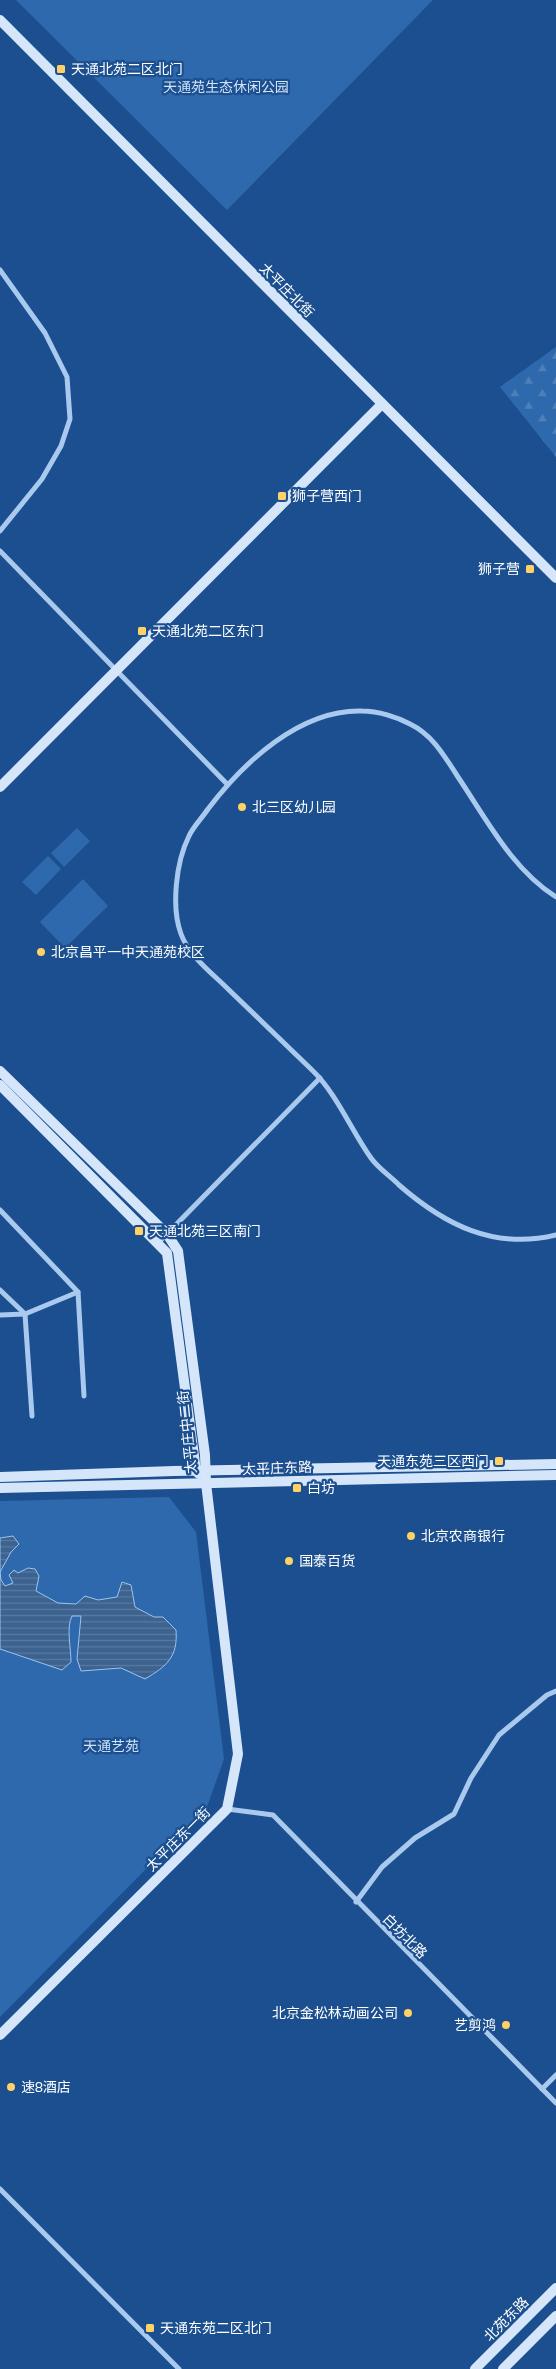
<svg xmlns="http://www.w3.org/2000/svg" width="556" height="2369" font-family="'Titillium Web','Noto Sans SC',sans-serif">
	<defs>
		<pattern id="forest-firs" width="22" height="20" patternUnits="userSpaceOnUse" patternTransform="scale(1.25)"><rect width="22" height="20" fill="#2e69ad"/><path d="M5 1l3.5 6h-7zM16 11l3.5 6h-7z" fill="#4d80b9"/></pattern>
		<pattern id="water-rules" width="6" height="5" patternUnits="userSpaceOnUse" patternTransform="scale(1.25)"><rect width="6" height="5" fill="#3c6290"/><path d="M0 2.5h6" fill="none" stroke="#597aa1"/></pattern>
	</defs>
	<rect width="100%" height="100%" fill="#1b4f8f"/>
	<polygon fill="url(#forest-firs)" points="556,347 556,457 500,387"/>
	<g fill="#2e69ad">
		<polygon points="16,0 433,0 227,210"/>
		<polygon points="77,828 90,841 64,867 51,853"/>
		<polygon points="48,856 61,869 36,895 22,882"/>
		<polygon points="83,879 108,906 65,948 40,922"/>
		<polygon points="169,1497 196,1532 224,1759 207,1807 0,2017 0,1501"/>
	</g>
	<g fill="url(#water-rules)" stroke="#9cc4f0">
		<polygon points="13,1536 19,1544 11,1552 0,1572 0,1538"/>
		<path d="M 28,1568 L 35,1569 L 39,1576 L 36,1591 L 58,1603 L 76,1604 L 85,1596 L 98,1600 L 117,1597 L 122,1582 L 131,1585 L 135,1607 L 154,1617 L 163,1617 L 176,1630 C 178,1657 167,1666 145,1679 L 121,1668 L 81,1671 L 77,1659 L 81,1616 L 72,1616 C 66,1627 71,1648 71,1662 L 62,1670 L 0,1649 L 0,1572 L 1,1580 L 5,1586 L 13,1583 L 9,1575 L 14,1570 L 18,1573 Z"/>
	</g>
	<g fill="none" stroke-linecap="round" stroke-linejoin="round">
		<g stroke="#a9c9ee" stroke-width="5">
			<polyline points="0,270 45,333 67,377 70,419 61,446 42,479 0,531"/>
			<polyline points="0,551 227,784"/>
			<path d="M 556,897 C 512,869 487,820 458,777 C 445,757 433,735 410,724 C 397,717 378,711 362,711 C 300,709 243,763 208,809 C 202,818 193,827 189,836 C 176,862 171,907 181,934 C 189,956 212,973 228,989 C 256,1016 284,1043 312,1070 C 337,1094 351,1130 371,1158 C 378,1168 390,1176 399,1185 C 445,1225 494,1250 556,1235"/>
			<polyline points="0,1210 78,1292 84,1396"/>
			<polyline points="159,1242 320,1078"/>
			<polyline points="0,1290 25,1314 32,1416"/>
			<polyline points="0,1315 25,1314 78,1292"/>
			<polyline points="227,1809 273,1815 556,2103"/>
			<polyline points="356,1902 382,1867 415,1838 454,1814 471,1778 499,1735 547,1695 556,1691"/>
			<polyline points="542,2089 556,2075"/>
			<polyline points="0,2189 179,2369"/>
		</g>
		<g stroke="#d6e6fa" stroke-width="10">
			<polyline points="0,20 556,578"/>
			<polyline points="0,787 382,404"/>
			<polyline points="0,1071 167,1234 178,1251 205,1455 206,1483 238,1754 227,1809 0,2035"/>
			<polyline points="0,1085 167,1253 196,1471 199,1474"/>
			<polyline points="0,1477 174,1471 556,1464"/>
			<polyline points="0,1488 556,1475"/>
			<polyline points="475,2369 556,2288"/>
			<polyline points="503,2369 556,2316"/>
		</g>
	</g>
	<g fill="#ffd166" stroke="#1b4f8f" stroke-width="2">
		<rect x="56" y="64" width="10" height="10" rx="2.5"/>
		<rect x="277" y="491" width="10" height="10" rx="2.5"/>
		<rect x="525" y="564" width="10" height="10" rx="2.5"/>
		<rect x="137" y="626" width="10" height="10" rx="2.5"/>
		<circle cx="242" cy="807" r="5"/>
		<circle cx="41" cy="952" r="5"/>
		<rect x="134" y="1226" width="10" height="10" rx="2.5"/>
		<rect x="494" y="1456" width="10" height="10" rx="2.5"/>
		<rect x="292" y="1483" width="10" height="10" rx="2.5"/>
		<circle cx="411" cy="1536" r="5"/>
		<circle cx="289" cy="1561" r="5"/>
		<circle cx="408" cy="2013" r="5"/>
		<circle cx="506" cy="2025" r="5"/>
		<circle cx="11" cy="2087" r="5"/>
		<rect x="145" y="2323" width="10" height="10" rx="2.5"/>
	</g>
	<g text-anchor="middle" stroke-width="4.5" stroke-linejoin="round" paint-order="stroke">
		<g font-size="14" fill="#fff" stroke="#1b4f8f" text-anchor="start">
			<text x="71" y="74">天通北苑二区北门</text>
			<text x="292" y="501">狮子营西门</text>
			<text x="520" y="574" text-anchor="end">狮子营</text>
			<text x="152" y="636">天通北苑二区东门</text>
			<text x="252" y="812">北三区幼儿园</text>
			<text x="51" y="957">北京昌平一中天通苑校区</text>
			<text x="149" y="1236">天通北苑三区南门</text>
			<text x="489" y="1466" text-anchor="end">天通东苑三区西门</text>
			<text x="307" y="1493">白坊</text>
			<text x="421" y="1541">北京农商银行</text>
			<text x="299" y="1566">国泰百货</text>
			<text x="398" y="2018" text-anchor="end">北京金松林动画公司</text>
			<text x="496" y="2030" text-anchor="end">艺剪鸿</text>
			<text x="21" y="2092">速8酒店</text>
			<text x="160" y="2333">天通东苑二区北门</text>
		</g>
		<g font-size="14" fill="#cfe3fa" stroke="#1b4f8f">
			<text x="226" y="92">天通苑生态休闲公园</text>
			<text x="111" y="1751">天通艺苑</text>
		</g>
		<g font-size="14" fill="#fff" stroke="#1b4f8f">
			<text transform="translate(287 290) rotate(45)" y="5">太平庄北街</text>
			<text transform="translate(187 1432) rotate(-96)" y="5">太平庄中二街</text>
			<text transform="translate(277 1468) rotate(-2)" y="5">太平庄东路</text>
			<text transform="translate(178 1839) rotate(-45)" y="5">太平庄东一街</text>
			<text transform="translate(405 1936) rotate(45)" y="5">白坊北路</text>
			<text transform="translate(506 2319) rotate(-45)" y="5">北苑东路</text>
		</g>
	</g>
</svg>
